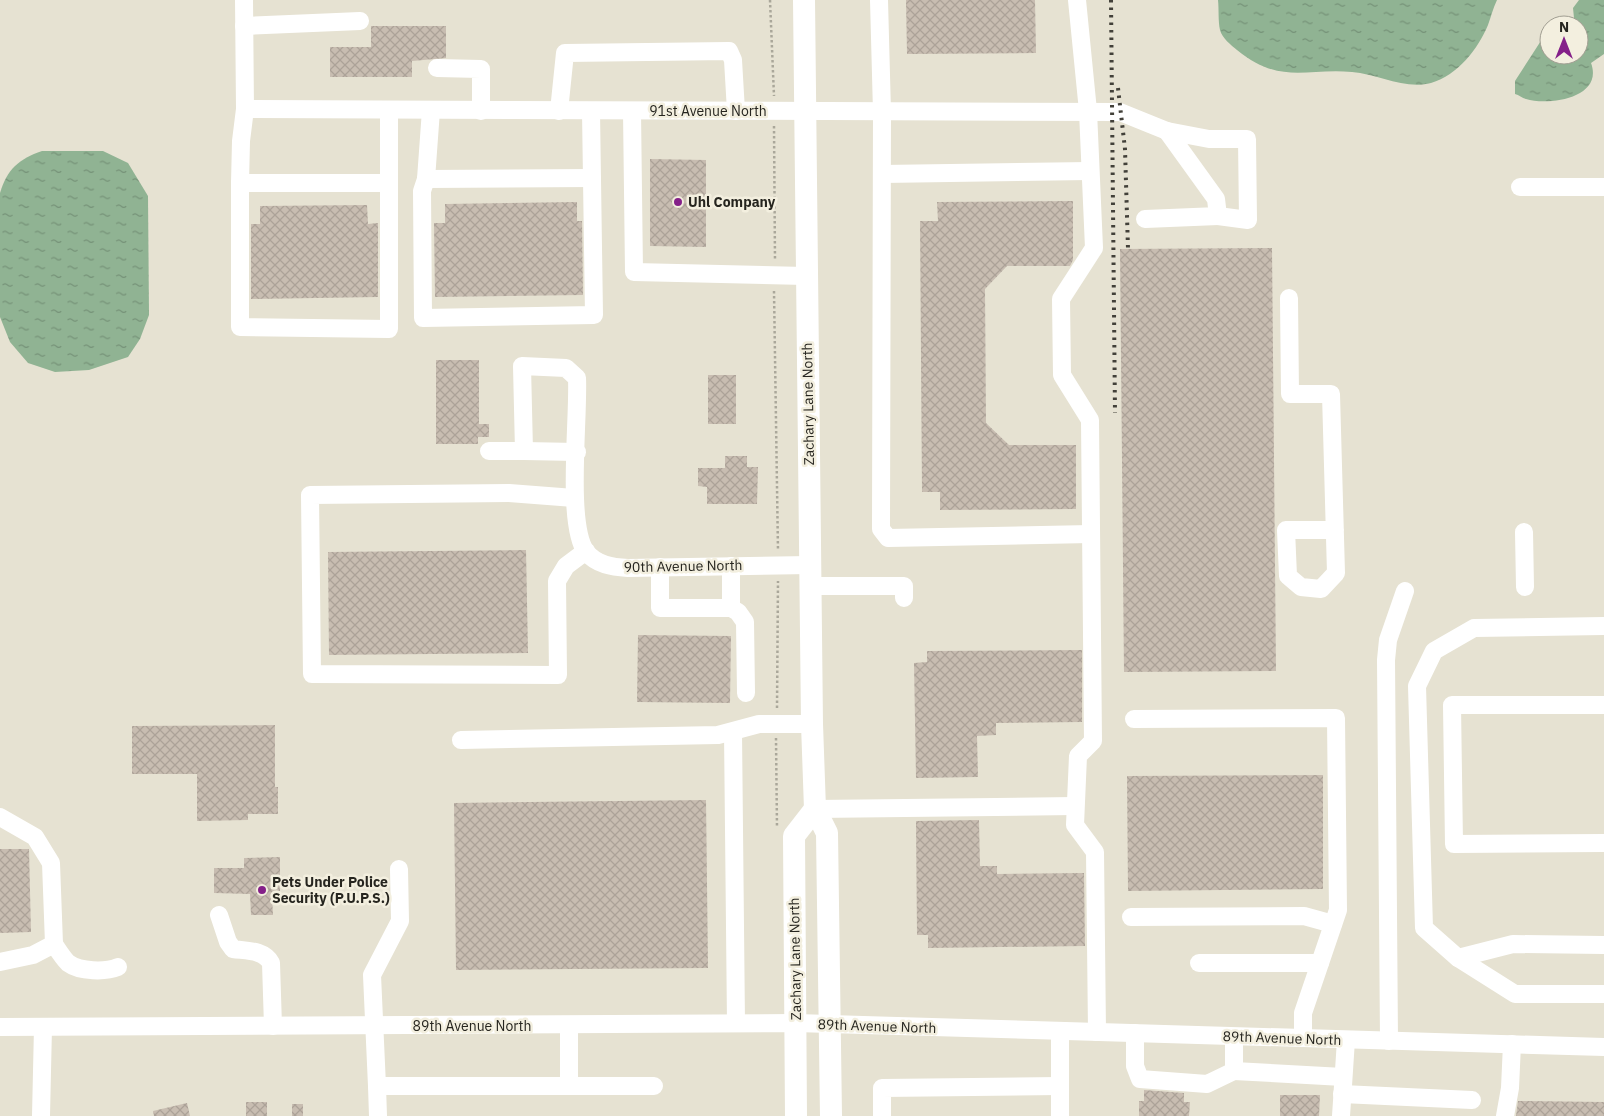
<svg xmlns="http://www.w3.org/2000/svg" width="1604" height="1116" font-family="'IBM Plex Sans',sans-serif">
	<defs>
		<pattern id="water-ripples" width="26" height="14" patternUnits="userSpaceOnUse" patternTransform="scale(1.25)"><rect width="26" height="14" fill="#90b393"/><path d="M2 4q2-2 4 0t4 0M15 11q2-2 4 0t4 0" fill="none" stroke="#759177"/></pattern>
		<pattern id="building-cross-hatch" width="8" height="8" patternUnits="userSpaceOnUse" patternTransform="scale(1.25)"><rect width="8" height="8" fill="#c8bdb1"/><path d="M0 0l8 8M0 8l8-8" fill="none" stroke="#aca298"/></pattern>
	</defs>
	<rect width="100%" height="100%" fill="#e6e2d2"/>
	<g fill="url(#water-ripples)">
		<path d="M 1218,0 L 1497,0 C 1493,8 1491,17 1488,25 C 1478,49 1458,75 1431,83 C 1405,90 1378,74 1352,72 C 1305,68 1280,85 1237,50 C 1231,45 1222,38 1220,30 C 1218,21 1219,9 1218,0 Z"/>
		<path d="M 1579,0 L 1604,0 L 1604,54 L 1591,63 C 1604,98 1548,106 1526,99 C 1522,98 1519,95 1515,94 L 1515,81 L 1546,33 L 1549,32 L 1549,55 L 1579,55 L 1579,25 L 1566,25 L 1574,18 L 1573,8 Z"/>
		<path d="M 42,151 L 103,151 L 128,163 L 148,196 L 149,315 L 140,339 L 128,357 L 89,370 L 55,372 L 28,363 L 10,342 L 0,317 L 0,193 C 7,169 19,159 42,151 Z"/>
	</g>
	<g fill="url(#building-cross-hatch)">
		<polygon points="906,0 1035,0 1036,53 907,54"/>
		<polygon points="371,26 446,26 446,58 412,61 412,77 330,77 330,47 371,47"/>
		<polygon points="650,159 706,160 706,247 650,246"/>
		<polygon points="1073,201 1073,260 1070,266 1007,266 985,289 986,423 1009,445 1076,445 1076,509 940,510 940,492 922,492 920,221 938,221 937,202"/>
		<polygon points="577,202 577,221 582,221 583,295 435,297 434,223 445,223 445,204"/>
		<polygon points="367,205 368,224 378,223 378,297 251,299 251,224 260,224 260,206"/>
		<polygon points="1272,248 1276,671 1124,672 1120,249"/>
		<polygon points="436,360 479,360 479,424 489,424 489,437 478,437 478,444 436,444"/>
		<rect x="708" y="375" width="28" height="49"/>
		<polygon points="725,456 747,456 747,467 758,467 757,504 707,504 707,487 698,486 698,468 725,468"/>
		<polygon points="526,550 528,653 329,655 328,552"/>
		<polygon points="638,635 731,636 730,703 637,702"/>
		<polygon points="1082,650 1082,722 996,723 996,735 977,736 978,777 916,778 914,663 927,662 927,651"/>
		<polygon points="275,725 275,787 278,787 278,814 248,814 248,820 197,821 197,774 132,774 132,726"/>
		<polygon points="1323,775 1323,889 1128,891 1127,776"/>
		<polygon points="706,800 708,968 456,970 454,803"/>
		<polygon points="979,820 980,866 997,866 997,874 1084,873 1085,946 928,948 928,935 917,935 916,821"/>
		<polygon points="0,849 29,849 31,932 0,933"/>
		<polygon points="280,857 280,895 272,895 273,915 251,915 250,894 214,893 214,868 244,868 244,858"/>
		<polygon points="1144,1090 1184,1093 1184,1102 1190,1102 1189,1116 1139,1116 1139,1101 1144,1101"/>
		<polygon points="1280,1095 1320,1095 1319,1116 1280,1116"/>
		<polygon points="1518,1101 1604,1102 1604,1116 1516,1116"/>
		<rect x="246" y="1102" width="21" height="14"/>
		<polygon points="187,1103 190,1116 154,1116 153,1111"/>
		<rect x="292" y="1104" width="11" height="12"/>
	</g>
	<g fill="none" stroke-linecap="round" stroke-linejoin="round">
		<g stroke="#aaa79a" stroke-width="2.5" stroke-dasharray="2.5 2.5" stroke-linecap="butt">
			<polyline points="770,0 774,96"/>
			<polyline points="774,126 775,261"/>
			<polyline points="774,291 778,551"/>
			<polyline points="777,708 778,581"/>
			<polyline points="776,738 777,828"/>
		</g>
		<g stroke="#fff" stroke-width="18">
			<polyline points="244,0 245,109 241,141 240,183 389,183 389,110"/>
			<polyline points="879,0 882,112 881,529 888,538 1091,534"/>
			<polyline points="1077,0 1088,111 1094,248 1061,299 1062,375 1090,420 1093,741 1078,756 1075,825 1095,852 1097,1032"/>
			<polyline points="244,26 360,21"/>
			<polyline points="437,68 481,69 481,111"/>
			<polyline points="245,109 1120,112 1167,131 1209,139 1247,139 1248,220 1218,216"/>
			<polyline points="431,110 426,179 422,191 423,318 594,315 591,111"/>
			<polyline points="559,111 565,53 729,51 733,60 736,111"/>
			<polyline points="632,111 634,272 806,276"/>
			<polyline points="882,174 1090,171"/>
			<polyline points="426,179 592,178"/>
			<polyline points="240,183 240,327 389,329 389,183"/>
			<polyline points="1520,187 1604,187"/>
			<polyline points="1145,219 1218,216 1216,199 1167,131"/>
			<polyline points="1289,298 1290,394 1331,394 1336,573 1321,589 1301,587 1288,576 1286,530 1335,530"/>
			<path d="M 489,451 L 524,451 L 522,366 L 566,368 L 577,378 C 579,418 566,524 586,552 C 597,565 612,567 628,568 L 810,565"/>
			<polyline points="524,451 577,452"/>
			<polyline points="574,498 509,493 310,495 312,674 558,675 557,581 566,566 586,551"/>
			<polyline points="1524,532 1525,587"/>
			<polyline points="660,567 660,608 731,608 731,566"/>
			<polyline points="810,586 904,586 904,598"/>
			<polyline points="731,608 738,612 745,622 746,693"/>
			<polyline points="1604,626 1474,628 1434,651 1417,686 1424,928 1458,958 1515,994 1604,994"/>
			<polyline points="1604,705 1452,705 1454,844 1604,843"/>
			<polyline points="1134,719 1336,718 1338,910 1303,1013 1303,1038"/>
			<polyline points="733,732 736,1023"/>
			<polyline points="461,740 718,735 759,724 812,724"/>
			<polyline points="815,809 1075,806"/>
			<polyline points="0,817 35,837 51,863 54,944 33,955 0,962"/>
			<polyline points="399,869 400,921 372,975 377,1086 654,1086"/>
			<path d="M 219,915 L 228,942 L 233,949 C 247,951 264,950 271,963 L 273,1026"/>
			<polyline points="1131,917 1304,916 1333,924"/>
			<path d="M 54,944 C 58,950 63,958 68,963 C 80,972 106,972 118,967"/>
			<polyline points="1458,958 1513,944 1604,945"/>
			<polyline points="1199,963 1320,963"/>
			<polyline points="0,1027 796,1023 1604,1047"/>
			<polyline points="1135,1033 1135,1066 1140,1079 1207,1084 1234,1071"/>
			<polyline points="1234,1037 1234,1071 1343,1077"/>
			<polyline points="1389,1041 1386,660 1388,640 1405,591"/>
			<polyline points="377,1086 378,1116"/>
			<polyline points="569,1086 569,1025"/>
			<polyline points="1342,1094 1472,1100"/>
			<polyline points="41,1116 43,1027"/>
			<polyline points="882,1116 882,1088 1060,1086"/>
			<polyline points="1060,1116 1060,1031"/>
			<polyline points="1341,1116 1346,1040"/>
			<polyline points="1505,1116 1510,1088 1512,1044"/>
		</g>
		<g stroke="#fff" stroke-width="22">
			<polyline points="804,0 812,724 815,809 827,833 831,1116"/>
			<polyline points="796,1116 794,836 815,809"/>
		</g>
		<g stroke="#424039" stroke-width="4" stroke-dasharray="2.5 5" stroke-linecap="butt">
			<polyline points="1111,0 1115,413"/>
			<polyline points="1118,88 1125,149 1128,249"/>
		</g>
	</g>
	<g fill="#842089" stroke="#f3efdf" stroke-width="2">
		<circle cx="678" cy="202" r="5"/>
		<circle cx="262" cy="890" r="5"/>
	</g>
	<g text-anchor="middle" stroke-width="5" stroke-linejoin="round" paint-order="stroke">
		<g font-size="14" fill="#26251f" stroke="#f3efdf">
			<text x="708" y="116">91st Avenue North</text>
			<text transform="translate(808 404) rotate(-91)" y="5">Zachary Lane North</text>
			<text transform="translate(683 566) rotate(-1)" y="5">90th Avenue North</text>
			<text transform="translate(795 959) rotate(-91)" y="5">Zachary Lane North</text>
			<text x="472" y="1031">89th Avenue North</text>
			<text transform="translate(877 1026) rotate(2)" y="5">89th Avenue North</text>
			<text transform="translate(1282 1038) rotate(2)" y="5">89th Avenue North</text>
		</g>
		<g font-size="14" font-weight="bold" fill="#26251f" stroke="#f3efdf" text-anchor="start">
			<text x="688" y="207">Uhl Company</text>
			<text x="272" y="887">Pets Under Police<tspan x="272" dy="16">Security (P.U.P.S.)</tspan></text>
		</g>
	</g>
	<g transform="translate(1564 40)"><circle r="24" fill="#f3efdf" stroke="#a19e92"/>
	<path d="M0-4L9 19L0 12L-9 19Z" fill="#842089"/>
	<text y="-8" font-size="14" font-weight="bold" text-anchor="middle" fill="#26251f">N</text>
	</g>
</svg>
